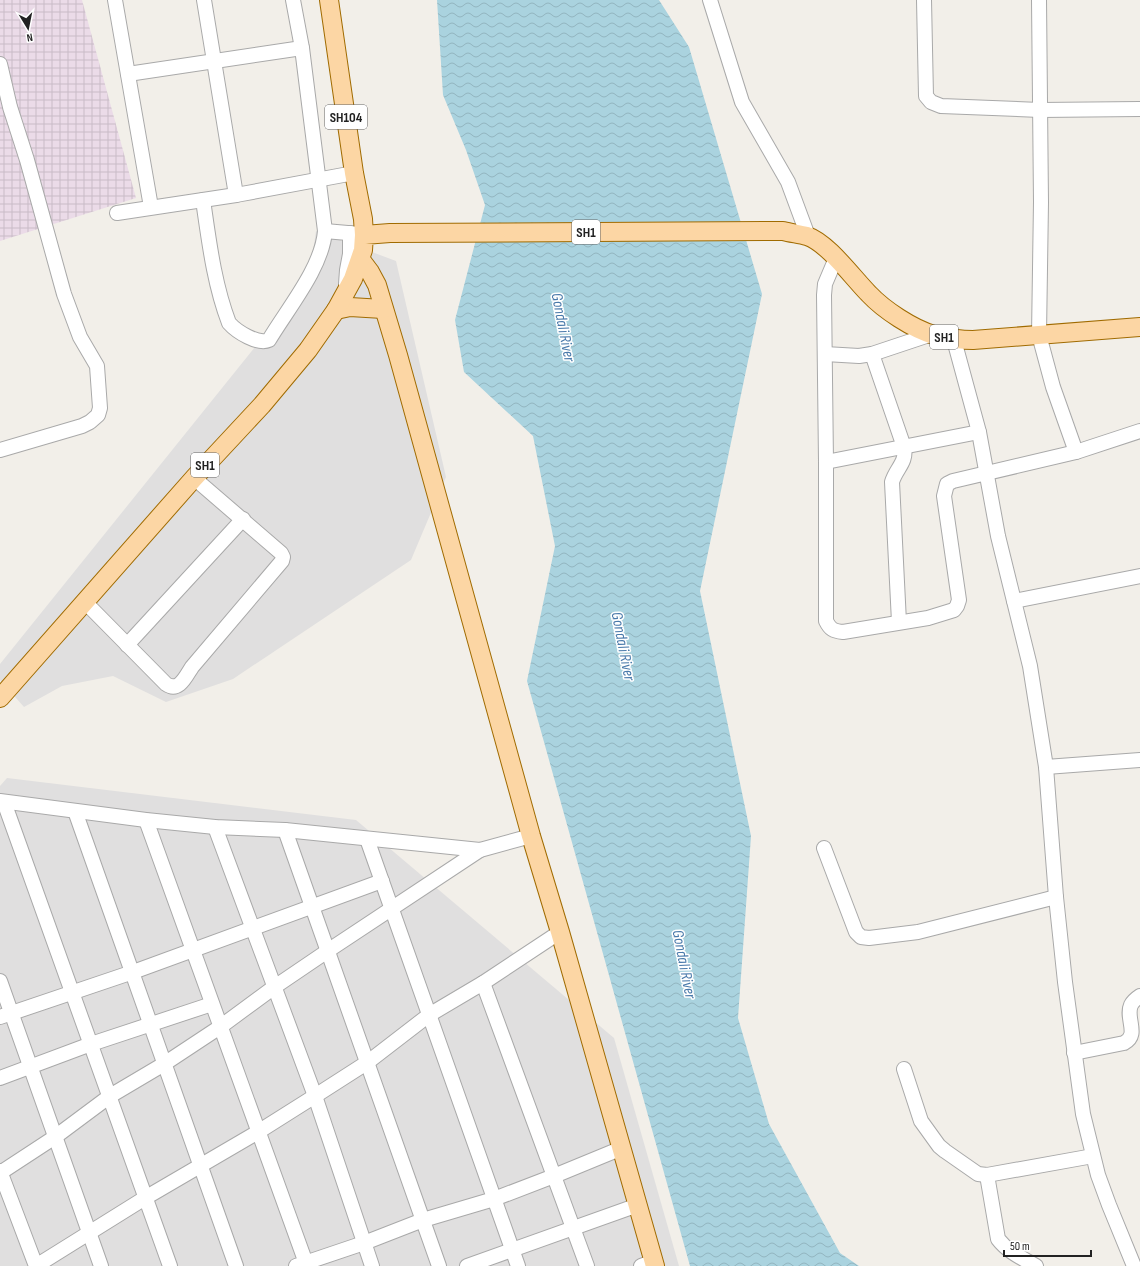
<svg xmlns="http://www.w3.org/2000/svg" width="1140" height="1266" font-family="'Sofia Sans Condensed',sans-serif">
	<defs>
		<pattern id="industrial-grid" width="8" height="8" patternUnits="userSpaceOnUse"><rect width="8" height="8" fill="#ebdbe8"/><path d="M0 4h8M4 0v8" fill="none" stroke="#c9bcc7"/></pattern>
		<pattern id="water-waves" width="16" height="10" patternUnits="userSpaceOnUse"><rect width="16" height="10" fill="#aad3df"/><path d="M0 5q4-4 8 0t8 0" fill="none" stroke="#92b5bf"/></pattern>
	</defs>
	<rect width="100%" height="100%" fill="#f2efe9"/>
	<g fill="#e0dfdf">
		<polygon points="316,231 396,261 446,477 411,560 233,679 166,702 113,676 62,686 24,707 0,680 0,664 309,280"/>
		<polygon points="7,778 356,820 614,1038 679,1266 0,1266 0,786"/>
	</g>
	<polygon fill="url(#industrial-grid)" points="0,0 82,0 136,198 0,241"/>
	<polygon fill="url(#water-waves)" points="437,0 659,0 689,47 762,294 700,591 751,836 738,1018 769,1124 840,1253 859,1266 690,1266 527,681 555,546 533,436 464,372 455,320 485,205 466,150 443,95"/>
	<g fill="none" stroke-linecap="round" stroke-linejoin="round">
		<defs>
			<g id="minor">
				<polyline points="115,0 151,207"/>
				<polyline points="204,0 236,195"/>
				<polyline points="710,0 742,102 788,182 808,236"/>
				<polyline points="924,0 926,96 931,102 941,106 1040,110 1140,109"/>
				<polyline points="1039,0 1041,202 1039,335 1053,387 1076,452"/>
				<polyline points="0,64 10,107 27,160 64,294 80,337 97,366 100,408 98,415 90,422 82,426 0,450"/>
				<polyline points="128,74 302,48"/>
				<path d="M 203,200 C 209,241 214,284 229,323 C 237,332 258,345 269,340 C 288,308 322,268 325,231 L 302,48 L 293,0"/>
				<polyline points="117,213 236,195 354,173"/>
				<polyline points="325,231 359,234"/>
				<path d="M 836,258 L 825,284 L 824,295 L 826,462 L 826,621 C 830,629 833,631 843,632 L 928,618 L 954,610 L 957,606 L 959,600 L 944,496 L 947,484 L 953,481 L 1076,452 L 1140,431"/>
				<polyline points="346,284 347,270 350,254 350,233"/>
				<polyline points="954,340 979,432 998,536 1030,666 1046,767 1056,897 1065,982 1083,1114 1098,1175 1109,1205 1134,1266"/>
				<polyline points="825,354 859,356 872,354 932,334"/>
				<path d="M 872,354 L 904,447 C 907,463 896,468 892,482 L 899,622"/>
				<polyline points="826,462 979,432"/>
				<path d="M 84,601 L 166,684 C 179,693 186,676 192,667 L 282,561 L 283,557 L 281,553 L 194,478"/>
				<polyline points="1014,601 1140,576"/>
				<polyline points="127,645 243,519"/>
				<polyline points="1046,767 1140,760"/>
				<polyline points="0,801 146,820 215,827 285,830 480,850 531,836"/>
				<polyline points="4,802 170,1266"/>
				<polyline points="75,811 236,1266"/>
				<polyline points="146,820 307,1266"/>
				<polyline points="215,827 315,1096 372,1266"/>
				<polyline points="285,830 439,1266"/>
				<polyline points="367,839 518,1266"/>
				<polyline points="824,848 856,932 861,937 869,938 918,932 1056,897"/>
				<polyline points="0,981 101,1266"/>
				<polyline points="483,983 587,1266"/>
				<polyline points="0,1017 133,972 382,881"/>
				<path d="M 1074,1053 L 1124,1043 C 1140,1035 1125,1018 1131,1005 C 1133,1001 1137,998 1140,996"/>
				<polyline points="904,1069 921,1121 939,1146 945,1151 978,1174 987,1175 1093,1156"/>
				<polyline points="0,1078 91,1044 212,1004"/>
				<polyline points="0,1171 36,1266 145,1198 258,1132 315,1096 368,1062 429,1015 483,983 560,932"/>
				<polyline points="0,1173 55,1137 110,1096 164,1064 220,1027 273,988 329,950 480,850"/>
				<path d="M 987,1175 L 998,1239 C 1008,1252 1022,1258 1036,1266"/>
				<polyline points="296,1266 364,1243 423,1220 494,1199 554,1176 622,1148"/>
				<polyline points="467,1266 638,1205"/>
				<polyline points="641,1266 654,1261"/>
			</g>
			<g id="major">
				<polyline points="329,0 354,173 363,219 364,235"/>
				<polyline points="361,260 370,272 377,285 398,355 531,836 560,932 655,1266"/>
				<polyline points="336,310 350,307 383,309"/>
				<path d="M 0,698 L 194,478 L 262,405 L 308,350 L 336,310 L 353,279 L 363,250 L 364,235 L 390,233 L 783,231 C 791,233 799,234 807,236 C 828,243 853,278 869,294 C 884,310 913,329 934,335 C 947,338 959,340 973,340 L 1140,327"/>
			</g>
		</defs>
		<use href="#minor" stroke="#a9a9a9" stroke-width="16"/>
		<use href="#major" stroke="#a06b00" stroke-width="20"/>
		<use href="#minor" stroke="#fff" stroke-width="14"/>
		<use href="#major" stroke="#fcd6a4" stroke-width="18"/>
	</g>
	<g text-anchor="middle" stroke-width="3" stroke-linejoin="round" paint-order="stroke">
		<g fill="#fff" stroke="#646464" stroke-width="1">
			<rect x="325" y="105" width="42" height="24" rx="3"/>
			<rect x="572" y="220" width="28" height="24" rx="3"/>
			<rect x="930" y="325" width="28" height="24" rx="3"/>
			<rect x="191" y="453" width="28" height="24" rx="3"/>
		</g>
		<g font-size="14" font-weight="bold" fill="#222">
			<text x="346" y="122">SH104</text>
			<text x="586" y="237">SH1</text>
			<text x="944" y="342">SH1</text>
			<text x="205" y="470">SH1</text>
		</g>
		<g font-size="16" font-style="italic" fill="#4a7aab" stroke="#fff">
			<text transform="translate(564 327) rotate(79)" y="6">Gondali River</text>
			<text transform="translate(624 646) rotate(79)" y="6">Gondali River</text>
			<text transform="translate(685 964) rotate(79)" y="6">Gondali River</text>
		</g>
	</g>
	<g transform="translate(28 28) rotate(170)" stroke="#ffffff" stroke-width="3" paint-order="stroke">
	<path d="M0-3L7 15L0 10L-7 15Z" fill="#222222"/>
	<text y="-6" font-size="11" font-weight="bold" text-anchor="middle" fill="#222222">N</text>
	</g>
	<path d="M1004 1250v6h87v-6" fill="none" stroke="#222222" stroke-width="2"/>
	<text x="1010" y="1250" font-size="12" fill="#222222" stroke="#ffffff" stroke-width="3" paint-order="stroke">50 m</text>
</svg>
